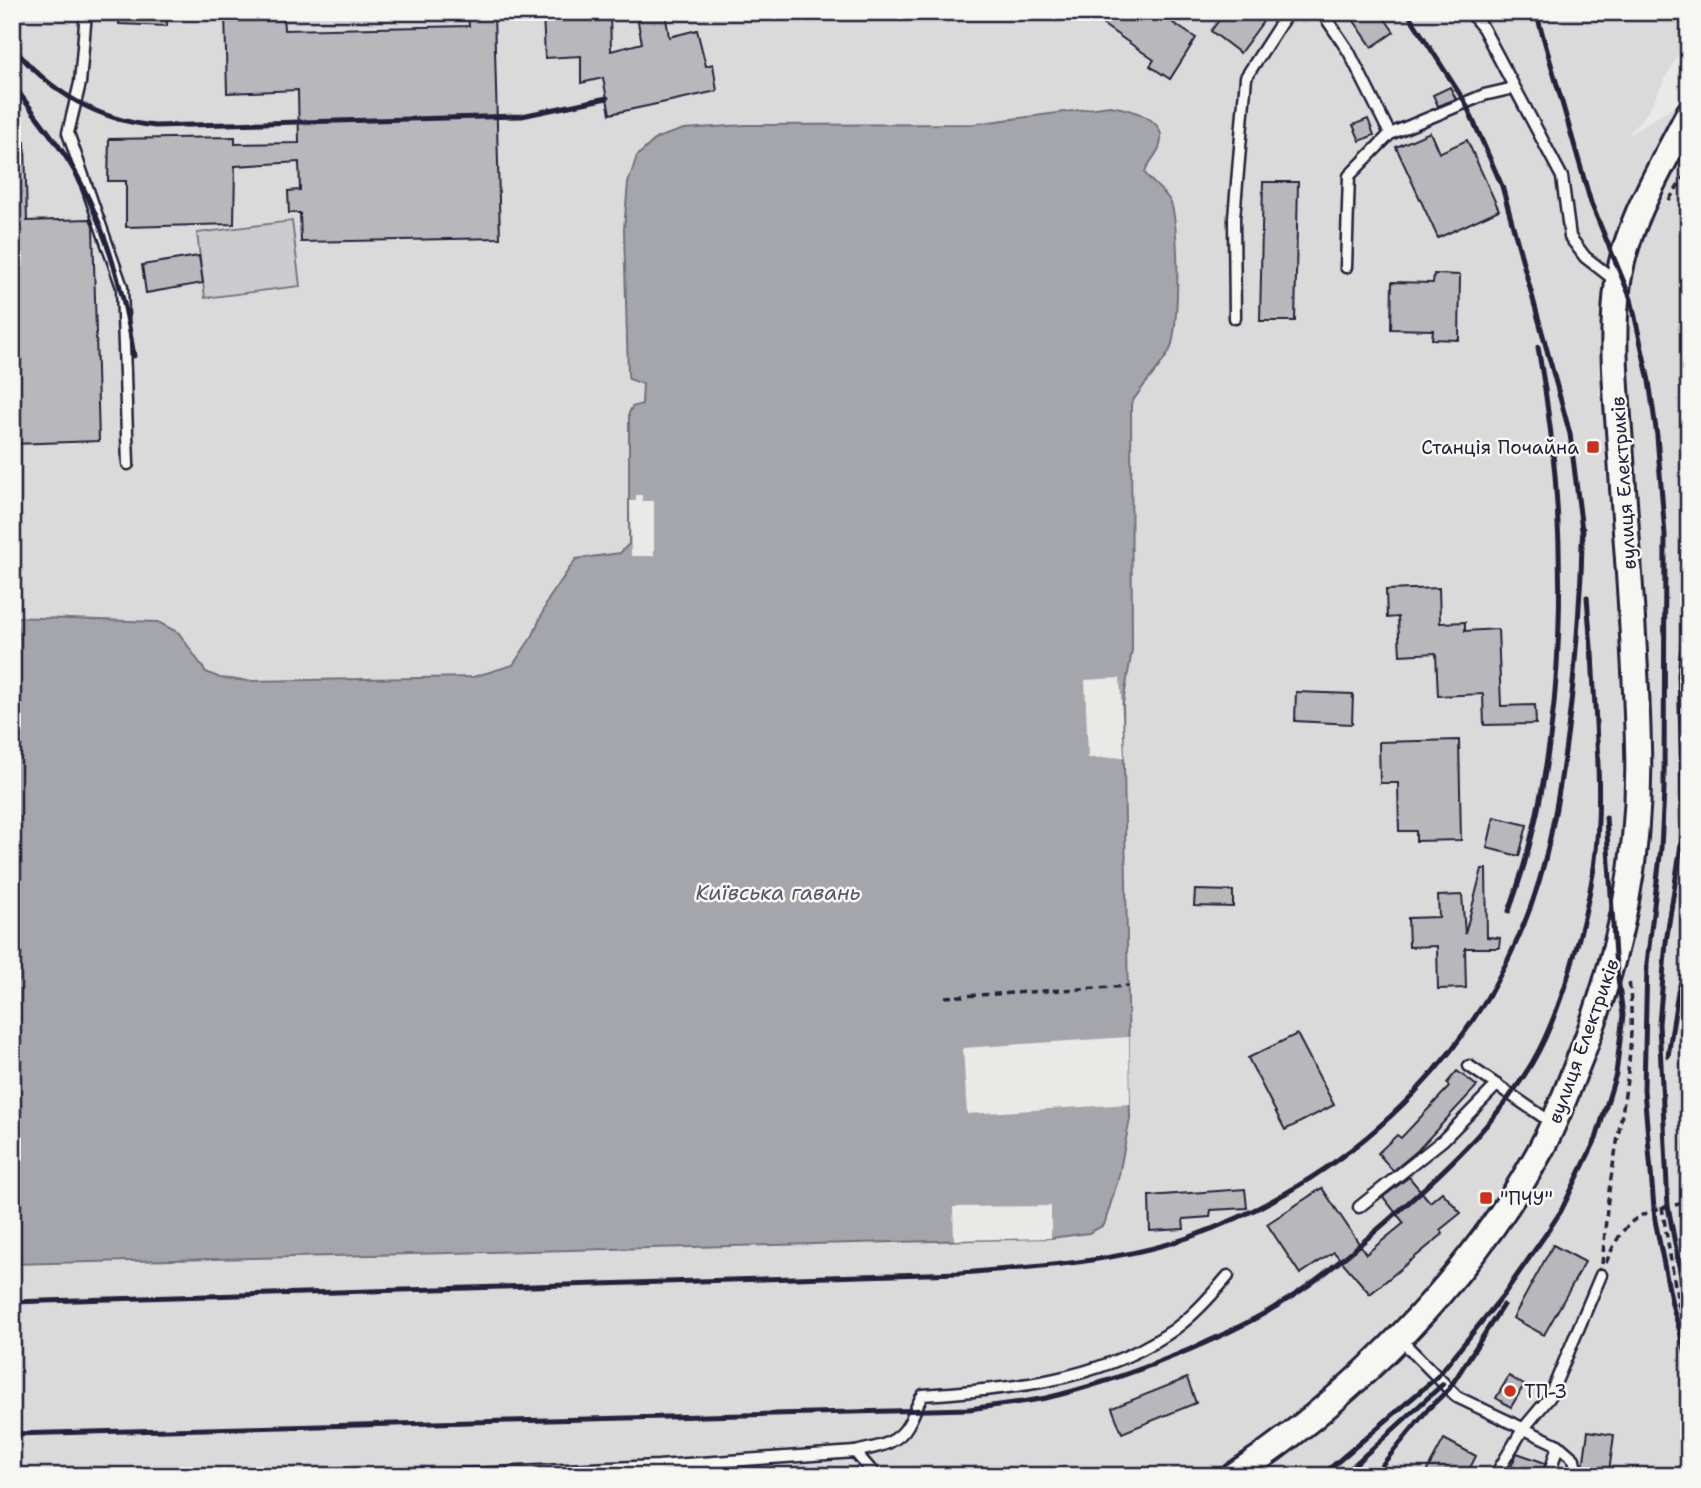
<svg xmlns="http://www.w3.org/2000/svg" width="1701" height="1488" font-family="'Shantell Sans',sans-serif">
	<rect width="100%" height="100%" fill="#e9e9e7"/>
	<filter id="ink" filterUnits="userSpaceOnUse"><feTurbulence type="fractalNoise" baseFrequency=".0143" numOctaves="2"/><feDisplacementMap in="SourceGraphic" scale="14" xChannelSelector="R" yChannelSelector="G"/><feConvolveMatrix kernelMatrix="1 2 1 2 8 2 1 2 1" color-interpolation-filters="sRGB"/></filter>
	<g filter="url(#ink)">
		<polygon fill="#dadada" points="12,12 1689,12 1689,34 1648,111 1627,136 1689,97 1689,1476 12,1476 12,1264 1051,1238 1104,1225 1118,1180 1130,1119 1123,703 1132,650 1131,404 1140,387 1171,349 1175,331 1177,252 1175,218 1164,192 1144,173 1152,159 1157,128 1144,114 1110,106 974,124 800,125 657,138 636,156 628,183 624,229 628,375 629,379 643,384 644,396 642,405 631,407 629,413 629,544 620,553 606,555 548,600 522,652 513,665 496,672 473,677 250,681 220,678 206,672 179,633 158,622 12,617"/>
		<polygon fill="#ccccce" stroke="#777784" stroke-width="2" points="292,221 300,286 205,298 197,233"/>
		<path fill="#a5a5ac" stroke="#71717f" stroke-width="2" d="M 1110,106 C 1130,109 1171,119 1159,148 C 1155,157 1147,164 1145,173 C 1152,184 1164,190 1170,201 C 1180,220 1180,333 1169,352 C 1158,371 1142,385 1131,404 L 1132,650 L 1123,703 L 1130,1119 L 1118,1180 L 1104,1225 L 1089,1233 L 1051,1238 L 12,1264 L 12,617 L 158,622 L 179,633 L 206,672 L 220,678 L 250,681 L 473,677 L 513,665 L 533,635 L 548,600 L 576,559 L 620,553 L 629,544 L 629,413 L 632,407 L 642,404 L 643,384 L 629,379 L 628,375 L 624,229 L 628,183 L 637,156 L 657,138 L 684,129 L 745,125 L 974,124 Z"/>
		<g fill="#e9e9e7">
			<polygon points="636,495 642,495 642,501 654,501 654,556 631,556 630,501 636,501"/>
			<polygon points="1120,678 1124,757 1088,758 1085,680"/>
			<polygon points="1129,1037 1130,1104 967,1114 963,1048"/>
			<polygon points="1051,1206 1051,1238 954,1240 953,1207"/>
		</g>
		<g fill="#b8b8bc" stroke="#22223b" stroke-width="2">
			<polygon points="120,12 167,12 167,26 119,24"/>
			<polygon points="225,12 283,12 284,30 469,26 468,12 494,12 500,238 301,242 300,213 289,213 288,191 300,190 299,162 235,166 234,224 126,227 126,181 108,181 109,139 235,137 235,144 299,143 298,90 227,93"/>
			<polygon points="543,12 610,12 611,51 642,43 636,12 665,12 669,37 697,30 706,66 713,64 717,91 610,114 603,78 581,83 581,56 545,58"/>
			<polygon points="1085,12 1181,12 1173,23 1196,38 1170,79 1150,66 1154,60"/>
			<polygon points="1225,12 1270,12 1240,53 1211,31"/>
			<polygon points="1348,12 1380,12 1394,32 1372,47"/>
			<polygon points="1450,87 1456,99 1438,106 1433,95"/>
			<polygon points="1368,119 1374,135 1360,141 1353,125"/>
			<polygon points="1430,132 1439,153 1467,140 1499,210 1438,238 1396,147"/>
			<polygon points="12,142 25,142 27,221 90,219 93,227 99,441 12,444"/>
			<polygon points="1263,182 1298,182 1295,321 1260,321"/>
			<polygon points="199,256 203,283 146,293 142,265"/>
			<polygon points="1434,274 1460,275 1459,340 1432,339 1433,330 1391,329 1392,282 1433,283"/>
			<polygon points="1439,588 1440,623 1465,622 1465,631 1498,629 1501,706 1535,705 1536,724 1484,725 1483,694 1438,696 1436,653 1400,655 1398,617 1387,618 1386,590"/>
			<polygon points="1296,692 1353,694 1352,724 1295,721"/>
			<polygon points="1459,740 1461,840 1416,841 1416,831 1399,831 1398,783 1380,783 1379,742"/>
			<polygon points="1494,817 1527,825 1519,856 1487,848"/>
			<polygon points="1482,869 1486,869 1487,937 1500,938 1499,948 1465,948 1466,988 1438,989 1437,946 1409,947 1408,918 1439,917 1438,896 1462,895 1465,934"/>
			<polygon points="1195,890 1233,891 1233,907 1194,906"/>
			<polygon points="1297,1034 1334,1105 1285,1130 1248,1058"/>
			<polygon points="1457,1071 1477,1086 1417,1151 1393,1171 1378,1153 1397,1135 1401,1138 1449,1087 1447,1083"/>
			<polygon points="1409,1177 1430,1202 1442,1192 1461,1213 1440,1230 1443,1234 1370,1294 1334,1252 1300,1274 1267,1224 1322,1188 1366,1254 1404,1223 1383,1197"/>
			<polygon points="1245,1189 1247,1208 1211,1210 1210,1217 1183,1219 1184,1229 1150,1231 1149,1196"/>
			<polygon points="1553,1245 1585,1262 1544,1335 1513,1318"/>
			<polygon points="1509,1376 1524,1385 1511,1407 1496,1398"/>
			<polygon points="1187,1378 1196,1403 1122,1433 1112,1408"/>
			<polygon points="1588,1431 1614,1435 1609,1472 1583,1468"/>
			<polygon points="1444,1439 1476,1456 1466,1476 1424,1476"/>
			<polygon points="1517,1453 1545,1463 1542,1476 1507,1476"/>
		</g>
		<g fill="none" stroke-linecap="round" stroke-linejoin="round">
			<defs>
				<g id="service">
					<polyline points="86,12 80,83 68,133 122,287 128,464"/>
					<polyline points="1322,12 1349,52 1390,134"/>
					<polyline points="1470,12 1483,28 1562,177 1570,237 1585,257 1616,281"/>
					<polyline points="1346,267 1349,176 1390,134 1484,95 1514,88"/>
					<polyline points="1235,318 1234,218 1246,77 1288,12"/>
					<polyline points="1469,1066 1552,1123"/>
					<polyline points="1359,1207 1443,1140 1497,1085"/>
					<polyline points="1398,1337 1457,1397 1558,1445 1574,1459 1577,1476"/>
					<path d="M 855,1452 C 875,1447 897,1445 908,1425 C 914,1415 916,1405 923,1395 C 1007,1389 1094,1382 1166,1335 C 1190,1320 1210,1297 1228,1276"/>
					<polyline points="420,1476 658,1466 855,1452 876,1476"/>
					<polyline points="1495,1476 1523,1429 1549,1398 1601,1275"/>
					<polyline points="1549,1476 1558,1445"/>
				</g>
				<path id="tertiary" d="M 1233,1476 C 1353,1397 1471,1277 1540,1151 C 1557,1120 1569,1085 1582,1053 C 1621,950 1641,857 1638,747 C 1636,650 1627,554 1621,457 C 1617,400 1610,339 1618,282 C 1627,221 1662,167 1689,113"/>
			</defs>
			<use href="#service" stroke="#22223b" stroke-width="15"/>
			<use href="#tertiary" stroke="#22223b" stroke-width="30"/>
			<g stroke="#22223b" stroke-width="3.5" stroke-dasharray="7 5" stroke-linecap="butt">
				<polyline points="1669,200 1689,169"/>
				<polyline points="945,997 1129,986"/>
				<polyline points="1662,1207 1678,1303 1689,1339"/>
				<path d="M 1606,1263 C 1626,1214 1641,1212 1689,1202"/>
				<path d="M 1602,1264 C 1605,1237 1606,1210 1610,1184 C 1621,1115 1637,1050 1629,980"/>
			</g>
			<use href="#service" stroke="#f6f6f2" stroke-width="10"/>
			<use href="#tertiary" stroke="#f6f6f2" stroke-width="24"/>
			<g stroke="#22223b" stroke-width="5">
				<polyline points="1407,12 1465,102 1502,186 1570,434 1583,538"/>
				<polyline points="1536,12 1591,203 1631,299 1649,381 1657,436 1665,535 1664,790 1661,848 1647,963 1644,1090 1655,1220 1672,1304 1689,1363"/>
				<path d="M 12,46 C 50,92 96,120 155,126 L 522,116 L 607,98"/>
				<path d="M 12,83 C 34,115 62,146 80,181 C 108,236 125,295 134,356"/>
				<polyline points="1587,597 1592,660"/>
				<polyline points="1689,793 1666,942 1659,1024 1668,1206 1689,1319"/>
				<polyline points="1683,805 1679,674 1689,579"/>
				<path d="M 1509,911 C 1571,741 1570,523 1538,347"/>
				<polyline points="1668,1056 1678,992 1689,955"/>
				<polyline points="1689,1107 1686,1167 1689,1221"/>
				<path d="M 12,1302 L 960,1273 C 1035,1267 1119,1262 1190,1237 C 1361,1177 1500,1037 1545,860 C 1566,773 1575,680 1580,590 C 1582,570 1581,550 1583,529"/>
				<path d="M 12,1434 L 969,1409 C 995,1405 1021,1403 1046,1398 C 1122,1380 1232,1337 1296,1294 C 1336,1267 1372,1234 1408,1203 C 1455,1161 1500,1117 1532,1063 C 1561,1014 1585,924 1594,868 C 1604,797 1595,723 1592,652"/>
				<polyline points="1321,1476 1437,1377 1504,1294 1546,1234 1561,1211 1596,1139 1616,1074 1623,1015 1615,956 1606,817"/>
				<polyline points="1342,1476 1443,1384"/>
				<polyline points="1373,1476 1428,1409 1449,1389 1503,1305"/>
			</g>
		</g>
	</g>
	<g fill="#c8321e" stroke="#f6f6f2" stroke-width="2.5">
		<rect x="1586" y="440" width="14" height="14" rx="3.5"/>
		<rect x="1479" y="1191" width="14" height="14" rx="3.5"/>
		<circle cx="1510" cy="1391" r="7"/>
	</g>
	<g text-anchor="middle" stroke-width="5" stroke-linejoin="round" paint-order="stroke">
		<g font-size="19" fill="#22223b" stroke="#f6f6f2" text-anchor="start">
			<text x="1579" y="454" text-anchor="end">Станція Почайна</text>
			<text x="1500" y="1205">"ПЧУ"</text>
			<text x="1524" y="1398">ТП-3</text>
		</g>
		<g font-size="19" fill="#22223b" stroke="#f6f6f2">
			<text transform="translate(1623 483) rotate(-94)" y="7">вулиця Електриків</text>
			<text transform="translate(1583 1041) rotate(-70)" y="7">вулиця Електриків</text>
		</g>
		<g font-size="21" font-style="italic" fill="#565668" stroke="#f6f6f2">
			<text x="778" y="900">Київська гавань</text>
		</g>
	</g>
	<rect width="1701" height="1488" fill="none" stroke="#f6f6f2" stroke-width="42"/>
	<rect x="21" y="21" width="1659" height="1446" fill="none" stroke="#22223b" stroke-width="2.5" filter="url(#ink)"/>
</svg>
